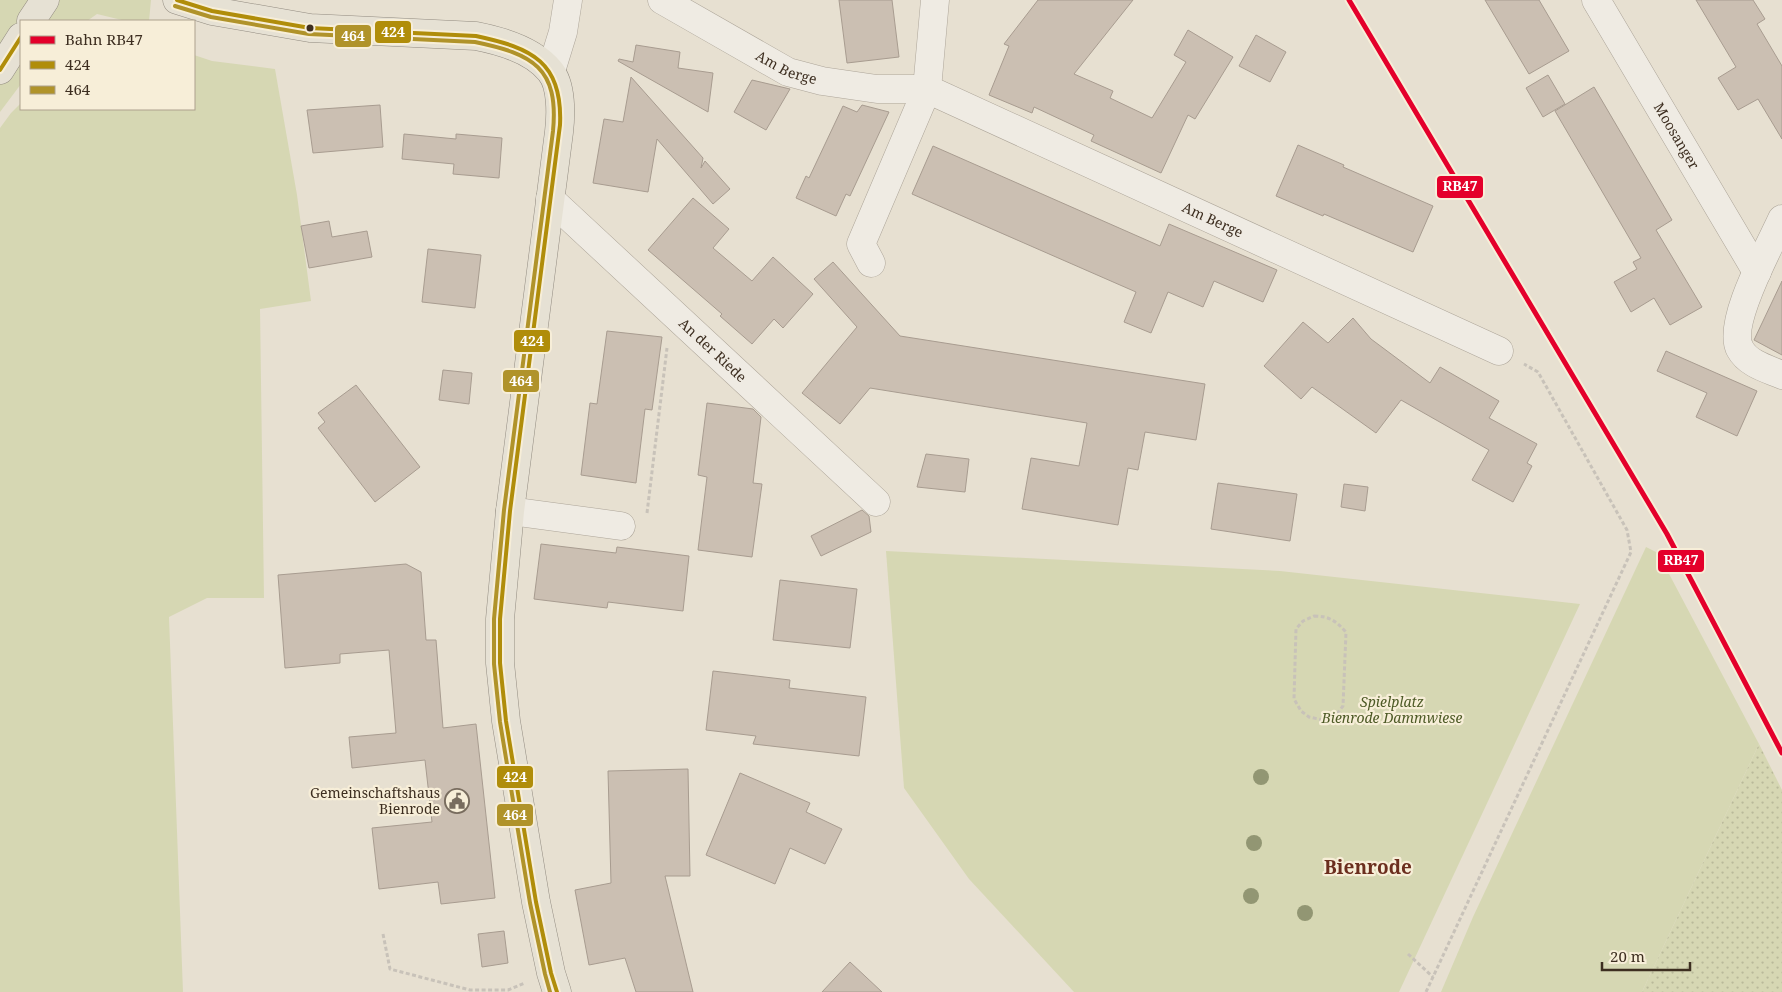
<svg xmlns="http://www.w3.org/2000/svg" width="1782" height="992" font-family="'Noto Serif',serif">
	<defs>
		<pattern id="garden-dots" width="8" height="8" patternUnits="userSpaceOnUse" patternTransform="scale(1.25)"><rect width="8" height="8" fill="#d6d7b3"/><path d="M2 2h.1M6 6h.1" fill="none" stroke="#b9b99a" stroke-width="1.8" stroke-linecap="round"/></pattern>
	</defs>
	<rect width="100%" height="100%" fill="#e7e0d1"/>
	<g fill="#d6d7b3">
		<polygon points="0,0 151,0 149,21 126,21 97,14 87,21 21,21 21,84 0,112"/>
		<polygon points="194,55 212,61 275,69 297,195 311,301 260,309 264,598 207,598 169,617 183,992 0,992 0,128 11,113 21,103 21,109 194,109"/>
		<polygon points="1646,547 1658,553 1759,744 1642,992 1441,992 1473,917"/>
		<polygon points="886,551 1280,571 1580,604 1399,992 1074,992 969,879 904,788"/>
	</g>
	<polygon fill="url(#garden-dots)" points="1759,744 1782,790 1782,992 1642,992"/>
	<g fill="#cbbfb2" stroke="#a89c90">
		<polygon points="839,0 892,0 899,57 847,63"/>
		<polygon points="1038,0 1133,0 1074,74 1113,91 1110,98 1152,118 1186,62 1174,55 1188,30 1233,57 1195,119 1188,115 1161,173 1091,141 1094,135 1034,107 1032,113 989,95 1009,46 1004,44"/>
		<polygon points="1485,0 1539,0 1569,51 1529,74"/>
		<polygon points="1696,0 1753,0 1765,19 1757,24 1782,66 1782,139 1758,99 1738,110 1718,78 1736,67"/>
		<polygon points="1256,35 1286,52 1270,82 1239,66"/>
		<polygon points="636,45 680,52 678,68 713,73 708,112 618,61 619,59 633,62"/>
		<polygon points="1548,75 1565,104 1543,117 1526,88"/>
		<polygon points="631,77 703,158 701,168 705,161 730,189 713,204 657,139 648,192 593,183 604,119 623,122"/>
		<polygon points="752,80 790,89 766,130 734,112"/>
		<polygon points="1594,87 1672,220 1656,230 1702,307 1670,325 1654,298 1631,312 1614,282 1637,269 1633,262 1641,258 1555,111"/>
		<polygon points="380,105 383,147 313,153 307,110"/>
		<polygon points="862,105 889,112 850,196 846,194 836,216 796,198 806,176 809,178 843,106 857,112"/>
		<polygon points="404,134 456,139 456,134 502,138 499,178 453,174 454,164 402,159"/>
		<polygon points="1298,145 1344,165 1343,167 1433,206 1413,252 1324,214 1323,216 1276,196"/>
		<polygon points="933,146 1160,246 1169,224 1277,270 1263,302 1214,281 1203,307 1168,292 1151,333 1124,322 1136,292 912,194"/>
		<polygon points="693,198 729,229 713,248 752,281 773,257 813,294 783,328 774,319 752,344 720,316 722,314 648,250"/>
		<polygon points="329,221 332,237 367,231 372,257 309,268 301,226"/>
		<polygon points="428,249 481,255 475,308 422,302"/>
		<polygon points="833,262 900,336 1205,384 1196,440 1145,432 1138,470 1128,468 1118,525 1022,509 1031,458 1079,466 1087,423 870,388 840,424 802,393 857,327 814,279"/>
		<polygon points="1782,281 1782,355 1754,340"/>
		<polygon points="1353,318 1371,339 1430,383 1440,367 1499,401 1489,418 1537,444 1527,463 1532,466 1513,502 1472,480 1489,450 1401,400 1376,433 1312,387 1301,399 1264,366 1303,322 1328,343"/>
		<polygon points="607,331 662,337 652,410 645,409 636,483 581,475 590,403 597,404"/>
		<polygon points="1666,351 1757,391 1737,436 1696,417 1707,393 1657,371"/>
		<polygon points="443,370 472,373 469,404 439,400"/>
		<polygon points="356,385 420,467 375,502 318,428 325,422 318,413"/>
		<polygon points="707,403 753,409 761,417 753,483 762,484 752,557 698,550 707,477 698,475"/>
		<polygon points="926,454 969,459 965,492 917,487"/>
		<polygon points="1218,483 1297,494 1290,541 1211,529"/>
		<polygon points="1344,484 1368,487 1365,511 1341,507"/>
		<polygon points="862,510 869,516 871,532 821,556 811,536"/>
		<polygon points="541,544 616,553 617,547 689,556 683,611 608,602 607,608 534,599"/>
		<polygon points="406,564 421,572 426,640 436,640 443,728 476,724 495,898 441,904 438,882 379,889 372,828 432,822 425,760 352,768 349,737 396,733 389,650 340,654 340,663 285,668 278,575"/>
		<polygon points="780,580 857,589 850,648 773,640"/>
		<polygon points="713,671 790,680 789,688 866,697 859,756 753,744 756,736 706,730"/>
		<polygon points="688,769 690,876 665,876 693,992 636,992 625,958 589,965 575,890 611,883 608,771"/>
		<polygon points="740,773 810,803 806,812 842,829 825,864 790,848 775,884 706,855"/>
		<polygon points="504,931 508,963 482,967 478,934"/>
		<polygon points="850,962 882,992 822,992"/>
	</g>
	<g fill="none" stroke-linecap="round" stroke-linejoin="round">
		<defs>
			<g id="minor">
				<path id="s1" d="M 662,0 L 788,72 L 822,81 L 877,89 L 927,89 L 1499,351"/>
				<path id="s2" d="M 1596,0 L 1757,272"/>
				<polyline points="551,71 563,32 568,0"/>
				<path id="s3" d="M 550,199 L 876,502"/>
				<path d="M 1782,219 C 1770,246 1726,323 1740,349 C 1748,364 1768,369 1782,375"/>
				<polyline points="871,263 861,244 927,89 935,0"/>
				<polyline points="510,511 621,526"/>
			</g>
			<g id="major">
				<path d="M 177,0 L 212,11 L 310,28 L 476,36 C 502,41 533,50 550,71 C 562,85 561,115 559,132 L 510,511 L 500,619 L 500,663 L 506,721 L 536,902 L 551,973 L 557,992"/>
				<polyline points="31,21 45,0"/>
				<polyline points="0,70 21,37"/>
			</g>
		</defs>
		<use href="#minor" stroke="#ada599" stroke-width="29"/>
		<use href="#major" stroke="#928b80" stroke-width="29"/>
		<g stroke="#c8c2b9" stroke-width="3" stroke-dasharray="4 2.5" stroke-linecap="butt">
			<polyline points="647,513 667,348"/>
			<path d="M 1314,616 C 1329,616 1336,621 1346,632 L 1343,706 L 1336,715 L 1323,720 L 1309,717 L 1301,711 L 1294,699 L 1296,629 L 1303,621 Z"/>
			<polyline points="383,934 390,969 470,990 508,990 525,983"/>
			<polyline points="1408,954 1433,977"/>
			<polyline points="1426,992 1631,552 1627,530 1538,372 1524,364"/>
		</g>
		<use href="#minor" stroke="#efebe3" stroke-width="28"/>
		<use href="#major" stroke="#e6e1d4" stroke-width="28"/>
		<defs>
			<g id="bus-1">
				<path d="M 177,0 L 212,11 L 310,28 L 476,36 C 532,48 563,62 560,125 L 510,511 L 500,619 L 500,663 L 506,721 L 536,902 L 551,973 L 557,992"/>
				<polyline points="0,70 21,37"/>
			</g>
			<path id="bus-2" d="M 175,6 L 211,17 L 309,34 L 475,42 C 533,54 559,68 553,131 L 504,510 L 494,619 L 494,664 L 500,722 L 530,903 L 545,974 L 550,992"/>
		</defs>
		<use href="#bus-1" stroke="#f7eed8" stroke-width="8"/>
		<use href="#bus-2" stroke="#f7eed8" stroke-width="8"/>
		<use href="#bus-1" stroke="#b08d0a" stroke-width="4"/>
		<use href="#bus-2" stroke="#b0932a" stroke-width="4"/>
		<defs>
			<polyline id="rail-1" points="1349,0 1667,534 1782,753"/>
		</defs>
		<use href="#rail-1" stroke="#f7eed8" stroke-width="9"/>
		<use href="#rail-1" stroke="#e4002b" stroke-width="5"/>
	</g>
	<g fill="#929673">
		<circle cx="1261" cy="777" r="8"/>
		<circle cx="1254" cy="843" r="8"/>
		<circle cx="1251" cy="896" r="8"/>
		<circle cx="1305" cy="913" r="8"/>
	</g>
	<defs>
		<symbol id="civic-ring" viewBox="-11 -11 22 22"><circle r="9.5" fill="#f7eed8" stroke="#786c5e" stroke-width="1.5"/><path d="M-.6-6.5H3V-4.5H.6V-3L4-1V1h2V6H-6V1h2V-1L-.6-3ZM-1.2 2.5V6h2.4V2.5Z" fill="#786c5e"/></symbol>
	</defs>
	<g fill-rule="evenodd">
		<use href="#civic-ring" x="443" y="787" width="28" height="28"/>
	</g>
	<circle fill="#3d2e20" stroke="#f7eed8" stroke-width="2" cx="310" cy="28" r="4.5"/>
	<g text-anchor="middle" stroke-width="4.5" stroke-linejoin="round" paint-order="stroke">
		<g font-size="14" fill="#3d2e20" stroke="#f7eed8">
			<text dy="5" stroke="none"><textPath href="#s1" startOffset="142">Am Berge</textPath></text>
			<text dy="5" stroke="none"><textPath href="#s2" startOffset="158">Moosanger</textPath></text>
			<text dy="5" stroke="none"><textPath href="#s1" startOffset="600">Am Berge</textPath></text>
			<text dy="5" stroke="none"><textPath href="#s3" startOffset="222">An der Riede</textPath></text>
		</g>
		<g font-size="14" font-style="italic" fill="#4d5a26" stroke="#f7eed8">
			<text x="1392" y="707">Spielplatz<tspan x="1392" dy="16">Bienrode Dammwiese</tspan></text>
		</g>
		<g font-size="14" fill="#3d2e20" stroke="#f7eed8" text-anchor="end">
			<text x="440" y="798">Gemeinschaftshaus<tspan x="440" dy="16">Bienrode</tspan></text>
		</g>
		<g font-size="19" font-weight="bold" fill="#6b2e1e" stroke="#f7eed8">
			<text x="1368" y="874">Bienrode</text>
		</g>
	</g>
	<g stroke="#f7eed8" stroke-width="2">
		<rect x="374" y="20" width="38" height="24" rx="5" fill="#b08d0a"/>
		<rect x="334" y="24" width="38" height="24" rx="5" fill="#b0932a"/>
		<rect x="1436" y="175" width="48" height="24" rx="5" fill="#e4002b"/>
		<rect x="513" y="329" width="38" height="24" rx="5" fill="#b08d0a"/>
		<rect x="502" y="369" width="38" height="24" rx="5" fill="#b0932a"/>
		<rect x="1657" y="549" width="48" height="24" rx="5" fill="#e4002b"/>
		<rect x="496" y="765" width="38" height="24" rx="5" fill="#b08d0a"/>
		<rect x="496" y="803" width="38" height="24" rx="5" fill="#b0932a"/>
	</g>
	<g font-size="14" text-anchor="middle" font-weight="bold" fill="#fff">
		<text x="393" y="37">424</text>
		<text x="353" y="41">464</text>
		<text x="1460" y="191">RB47</text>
		<text x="532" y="346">424</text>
		<text x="521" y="386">464</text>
		<text x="1681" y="565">RB47</text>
		<text x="515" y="782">424</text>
		<text x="515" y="820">464</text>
	</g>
	<rect x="20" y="20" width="175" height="90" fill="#f7eed8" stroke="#ada18e"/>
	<rect x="30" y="36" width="25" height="8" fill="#e4002b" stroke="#ada18e"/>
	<text x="65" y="45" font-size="15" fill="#3d2e20">Bahn RB47</text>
	<rect x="30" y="61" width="25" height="8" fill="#b08d0a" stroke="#ada18e"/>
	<text x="65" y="70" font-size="15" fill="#3d2e20">424</text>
	<rect x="30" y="86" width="25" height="8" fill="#b0932a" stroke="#ada18e"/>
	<text x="65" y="95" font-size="15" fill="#3d2e20">464</text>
	<path d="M1602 962v8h88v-8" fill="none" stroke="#3d2e20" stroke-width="2.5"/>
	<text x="1610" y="962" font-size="15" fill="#3d2e20" stroke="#f7eed8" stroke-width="4" paint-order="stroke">20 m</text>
</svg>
